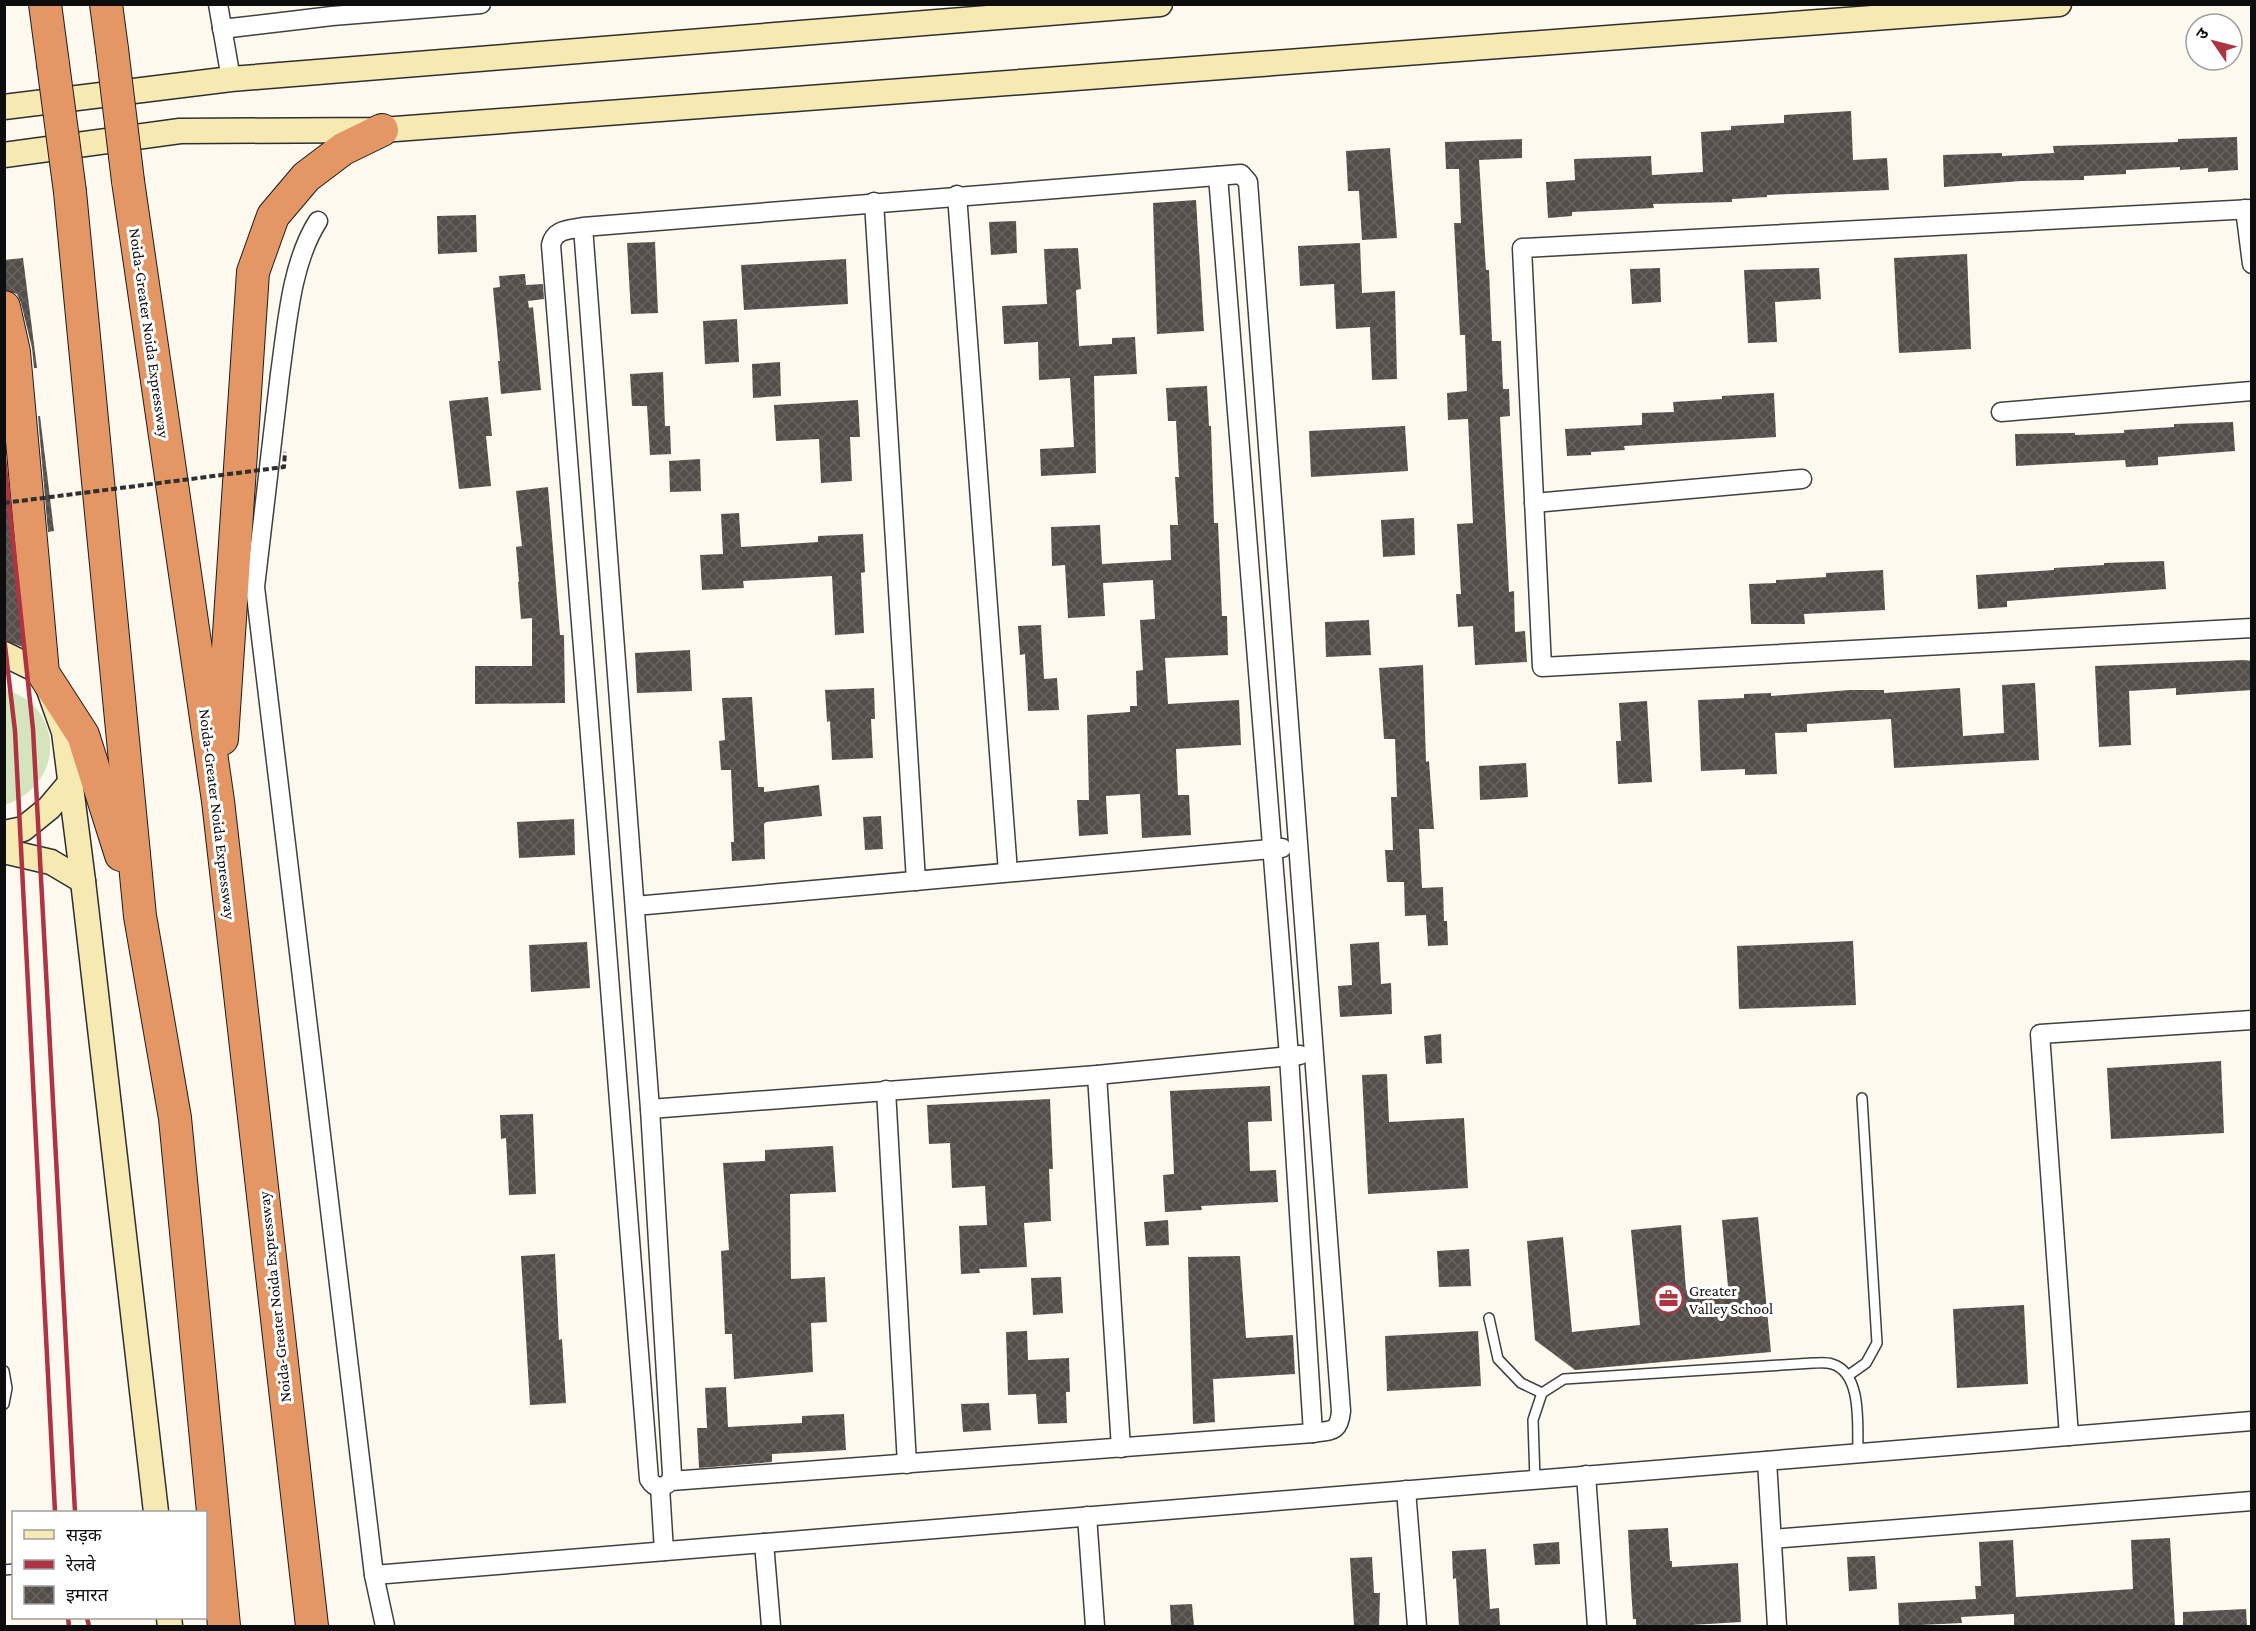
<svg xmlns="http://www.w3.org/2000/svg" width="2256" height="1631" font-family="'Crimson Pro','Noto Sans Devanagari',serif">
	<defs>
		<pattern id="building-cross-hatch" width="8" height="8" patternUnits="userSpaceOnUse" patternTransform="scale(1.5)"><rect width="8" height="8" fill="#544e4a"/><path d="M0 0l8 8M0 8l8-8" fill="none" stroke="#686360"/></pattern>
	</defs>
	<rect width="100%" height="100%" fill="#fdf9ef"/>
	<path fill="#d4e4bc" d="M 4,688 C 17,694 30,699 39,712 C 64,748 45,792 5,805 Z"/>
	<g fill="url(#building-cross-hatch)">
		<polygon points="1851,111 1853,160 1887,158 1889,190 1767,195 1767,197 1732,199 1732,202 1653,204 1654,208 1572,212 1572,216 1548,218 1546,182 1575,180 1574,159 1651,156 1652,175 1703,172 1701,132 1731,130 1731,126 1784,123 1784,115"/>
		<polygon points="2237,137 2238,170 2208,172 2208,168 2180,170 2180,167 2126,170 2126,174 2084,176 2084,180 2021,181 1944,187 1943,155 2002,153 2002,156 2054,153 2053,146 2178,142 2178,139"/>
		<polygon points="1522,139 1522,158 1479,160 1486,270 1489,270 1492,341 1501,341 1503,389 1509,389 1510,416 1500,417 1509,592 1514,591 1515,632 1525,631 1527,662 1475,665 1473,626 1458,627 1456,594 1461,594 1457,524 1473,523 1468,419 1448,420 1447,393 1467,391 1465,335 1460,335 1454,223 1461,223 1459,169 1446,169 1445,142"/>
		<polygon points="1390,148 1397,238 1362,240 1359,191 1348,191 1346,151"/>
		<polygon points="1196,200 1204,331 1157,334 1153,203"/>
		<polygon points="476,215 477,252 438,254 437,216"/>
		<polygon points="1016,221 1017,253 991,255 989,222"/>
		<polygon points="655,242 658,313 631,314 627,243"/>
		<polygon points="1360,243 1362,293 1395,291 1397,379 1372,380 1370,327 1336,329 1334,284 1300,286 1298,246"/>
		<polygon points="1078,248 1081,289 1076,290 1079,346 1112,344 1112,338 1135,337 1137,374 1094,376 1096,473 1041,476 1040,449 1074,447 1070,378 1039,380 1038,342 1004,344 1002,306 1047,304 1044,249"/>
		<polygon points="1967,254 1971,349 1899,353 1894,258"/>
		<polygon points="23,258 37,368 34,368 32,348 21,303 17,294 4,290 4,260"/>
		<polygon points="846,259 848,304 744,310 741,265"/>
		<polygon points="1660,268 1661,302 1632,304 1630,269"/>
		<polygon points="1819,268 1821,299 1775,302 1777,342 1748,343 1744,270"/>
		<polygon points="525,274 526,285 543,284 544,299 528,301 529,308 533,307 541,390 501,394 498,361 500,361 493,288 500,287 499,276"/>
		<polygon points="737,319 739,362 705,364 703,321"/>
		<polygon points="780,362 781,396 753,398 752,364"/>
		<polygon points="663,372 665,426 670,426 671,454 650,455 647,406 632,406 630,374"/>
		<polygon points="1207,386 1209,426 1211,426 1214,523 1218,523 1222,616 1227,616 1228,655 1165,658 1168,704 1239,700 1241,745 1176,749 1178,795 1189,795 1191,835 1142,838 1140,794 1106,796 1108,834 1079,836 1077,800 1089,800 1087,715 1130,712 1130,706 1137,706 1136,671 1143,670 1140,620 1155,619 1153,580 1103,583 1105,616 1068,618 1065,565 1052,566 1051,527 1100,525 1102,564 1171,560 1170,525 1178,525 1175,477 1179,477 1176,421 1168,421 1166,388"/>
		<polygon points="1774,393 1776,437 1624,446 1625,450 1591,452 1591,455 1567,456 1565,429 1642,425 1642,413 1674,412 1673,402 1722,399 1722,396"/>
		<polygon points="488,397 492,436 486,436 491,486 459,489 449,401"/>
		<polygon points="858,400 860,437 850,437 852,481 821,483 819,439 776,441 774,405"/>
		<polygon points="38,416 40,416 54,531 48,532"/>
		<polygon points="2233,422 2235,451 2158,457 2158,465 2126,467 2125,460 2016,466 2015,434 2075,433 2075,435 2124,433 2124,430 2174,427 2174,424"/>
		<polygon points="1405,426 1408,471 1311,477 1309,431"/>
		<polygon points="4,447 23,647 4,640"/>
		<polygon points="700,459 701,491 670,492 669,461"/>
		<polygon points="548,487 560,635 564,635 565,703 475,704 475,666 532,666 532,618 521,619 518,582 519,582 516,547 522,546 516,491"/>
		<polygon points="739,513 741,547 818,542 818,536 863,534 865,572 861,573 864,633 835,635 832,576 743,581 744,588 702,590 700,555 723,554 721,514"/>
		<polygon points="1414,518 1415,555 1383,557 1381,520"/>
		<polygon points="2164,561 2166,589 2007,601 2007,607 1978,609 1976,575 2054,570 2054,568 2104,565 2104,563"/>
		<polygon points="1883,570 1885,610 1804,614 1805,624 1751,624 1749,584 1776,583 1776,580 1826,577 1826,573"/>
		<polygon points="1369,620 1371,655 1326,657 1325,622"/>
		<polygon points="1041,625 1044,679 1057,678 1059,710 1028,711 1025,654 1020,655 1018,626"/>
		<polygon points="690,650 692,691 637,693 635,653"/>
		<polygon points="2244,660 2252,661 2252,690 2176,695 2176,688 2129,691 2131,745 2099,747 2095,666"/>
		<polygon points="1423,665 1426,762 1429,761 1434,829 1419,829 1422,888 1443,887 1444,921 1447,921 1448,945 1428,946 1426,915 1405,916 1404,882 1387,882 1385,850 1393,850 1391,797 1397,797 1395,739 1384,739 1379,668"/>
		<polygon points="2035,683 2039,760 1894,768 1891,719 1807,724 1807,732 1775,733 1777,774 1745,775 1745,769 1701,771 1698,700 1744,698 1744,694 1771,693 1771,696 1850,690 1884,690 1884,693 1960,688 1963,736 2004,733 2002,685"/>
		<polygon points="874,688 875,719 871,719 873,758 832,760 830,721 827,722 825,690"/>
		<polygon points="752,697 758,787 764,787 764,792 819,785 822,816 766,822 764,824 765,859 732,861 731,842 734,842 731,770 721,770 719,741 725,740 722,698"/>
		<polygon points="1647,701 1652,782 1618,784 1616,741 1621,741 1619,703"/>
		<polygon points="1526,763 1528,797 1480,800 1479,766"/>
		<polygon points="881,816 883,849 865,850 863,817"/>
		<polygon points="574,819 575,855 519,858 517,822"/>
		<polygon points="1853,941 1856,1005 1739,1009 1737,946"/>
		<polygon points="587,942 590,988 531,992 529,945"/>
		<polygon points="1379,942 1381,984 1391,983 1392,1014 1340,1017 1338,986 1352,985 1350,944"/>
		<polygon points="1441,1034 1442,1063 1426,1064 1424,1036"/>
		<polygon points="2221,1061 2224,1133 2111,1139 2107,1068"/>
		<polygon points="1387,1074 1389,1122 1464,1118 1468,1188 1368,1194 1362,1075"/>
		<polygon points="1270,1086 1272,1121 1248,1122 1250,1171 1276,1170 1278,1202 1201,1206 1202,1210 1165,1212 1163,1175 1174,1174 1170,1091"/>
		<polygon points="1050,1099 1053,1169 1049,1169 1051,1221 1024,1223 1027,1267 979,1269 980,1273 961,1274 959,1226 987,1225 985,1186 952,1188 950,1143 929,1144 927,1105"/>
		<polygon points="533,1114 536,1194 509,1195 506,1138 501,1139 500,1115"/>
		<polygon points="833,1146 836,1192 790,1194 791,1279 825,1277 827,1322 811,1323 813,1372 734,1379 732,1334 725,1334 721,1251 729,1250 723,1163 765,1161 765,1150"/>
		<polygon points="1758,1217 1771,1352 1575,1370 1535,1340 1527,1241 1563,1237 1572,1332 1640,1325 1631,1230 1681,1225 1686,1290 1728,1287 1722,1220"/>
		<polygon points="1168,1220 1169,1245 1146,1246 1144,1222"/>
		<polygon points="1469,1249 1471,1286 1439,1287 1437,1251"/>
		<polygon points="555,1254 559,1340 562,1339 566,1403 530,1405 521,1256"/>
		<polygon points="1240,1256 1246,1338 1293,1335 1295,1374 1213,1379 1215,1422 1193,1424 1188,1257"/>
		<polygon points="1061,1277 1063,1313 1033,1315 1031,1278"/>
		<polygon points="2024,1305 2028,1384 1957,1388 1953,1309"/>
		<polygon points="1027,1331 1028,1360 1069,1358 1070,1392 1066,1392 1067,1423 1038,1424 1036,1394 1008,1395 1006,1332"/>
		<polygon points="1478,1331 1481,1386 1387,1391 1385,1336"/>
		<polygon points="726,1387 728,1427 802,1423 802,1416 844,1414 846,1450 772,1454 772,1462 699,1468 697,1428 707,1428 705,1388"/>
		<polygon points="989,1403 991,1430 963,1432 961,1404"/>
		<polygon points="1668,1528 1670,1561 1672,1561 1672,1567 1738,1563 1741,1622 1675,1626 1636,1626 1636,1619 1633,1619 1631,1588 1628,1530"/>
		<polygon points="2170,1538 2175,1626 2014,1626 2014,1614 1961,1617 1962,1623 1899,1626 1898,1603 1976,1599 1975,1586 1981,1586 1979,1542 2013,1540 2016,1597 2133,1589 2131,1540"/>
		<polygon points="1559,1542 1560,1564 1535,1565 1533,1544"/>
		<polygon points="1486,1549 1490,1609 1499,1608 1500,1626 1459,1626 1456,1578 1453,1579 1452,1551"/>
		<polygon points="1875,1556 1877,1589 1849,1591 1847,1557"/>
		<polygon points="1372,1557 1374,1593 1380,1593 1379,1626 1354,1626 1350,1558"/>
		<polygon points="1192,1604 1194,1626 1171,1626 1170,1605"/>
		<polygon points="2246,1609 2247,1626 2183,1626 2183,1612"/>
	</g>
	<g fill="none" stroke-linecap="round" stroke-linejoin="round">
		<defs>
			<g id="lane">
				<polyline points="1489,1318 1498,1359 1521,1383 1542,1393"/>
				<polyline points="4,1371 7,1388 4,1404"/>
				<polyline points="1849,1375 1866,1363 1877,1343 1862,1098"/>
				<path d="M 1535,1480 L 1533,1420 L 1542,1393 L 1564,1379 L 1813,1363 C 1819,1363 1826,1362 1832,1364 C 1863,1373 1857,1427 1858,1453"/>
				<polyline points="4,1570 14,1569"/>
			</g>
			<g id="street">
				<polyline points="218,4 231,79"/>
				<polyline points="222,29 332,16 481,4"/>
				<polyline points="1218,176 1289,1056 1313,1433"/>
				<polyline points="957,195 1008,872"/>
				<polyline points="874,202 916,881"/>
				<polyline points="2245,209 2252,264"/>
				<polyline points="2252,209 1522,248 1542,667 2252,628"/>
				<path d="M 318,221 C 291,263 287,325 280,374 C 271,445 263,516 255,587 L 374,1575 L 385,1626"/>
				<path d="M 583,227 L 650,1109 L 672,1474 L 671,1481 C 662,1489 655,1489 649,1479 L 551,245 C 554,229 569,230 583,227 L 1241,174 L 1248,182 L 1341,1411 C 1339,1433 1331,1430 1313,1433 L 671,1481"/>
				<polyline points="2001,412 2252,391"/>
				<polyline points="1534,503 1802,479"/>
				<polyline points="635,906 1282,848"/>
				<polyline points="1097,1075 1121,1448"/>
				<polyline points="886,1090 907,1464"/>
				<polyline points="650,1109 1097,1075 1300,1055"/>
				<polyline points="2069,1436 2040,1034 2252,1020"/>
				<polyline points="1767,1461 1777,1626"/>
				<polyline points="1586,1475 1597,1626"/>
				<polyline points="660,1487 664,1551"/>
				<polyline points="1406,1490 1417,1626"/>
				<polyline points="1087,1516 1095,1626"/>
				<polyline points="1772,1539 2252,1501"/>
				<polyline points="764,1543 771,1626"/>
				<polyline points="374,1575 2252,1421"/>
			</g>
			<g id="secondary">
				<polyline points="4,107 231,79 1160,4"/>
				<polyline points="4,155 180,131 382,130 2059,4"/>
				<polyline points="4,654 43,673 64,732 83,881 156,1512"/>
				<polyline points="4,833 23,829 49,808 70,783"/>
				<polyline points="4,851 51,862 83,881"/>
				<polyline points="169,1618 170,1626"/>
			</g>
			<g id="highway">
				<polyline points="45,4 53,64"/>
				<polyline points="106,4 112,49"/>
				<polyline points="128,181 218,801 312,1626"/>
				<polyline points="70,192 140,916 175,1118 224,1626"/>
				<polyline points="4,307 14,352 43,673 83,735 121,855"/>
				<polyline points="222,739 253,272 273,216 306,177 343,149 382,130"/>
			</g>
		</defs>
		<use href="#lane" stroke="#404040" stroke-width="12"/>
		<use href="#street" stroke="#404040" stroke-width="21"/>
		<use href="#secondary" stroke="#2f2f2f" stroke-width="27"/>
		<use href="#highway" stroke="#1e1e1e" stroke-width="34"/>
		<use href="#lane" stroke="#fff" stroke-width="9"/>
		<use href="#street" stroke="#fff" stroke-width="18"/>
		<use href="#secondary" stroke="#f6e9b1" stroke-width="24"/>
		<use href="#highway" stroke="#e49665" stroke-width="32"/>
		<g stroke="#ae3443" stroke-width="4.5">
			<polyline points="4,458 33,729 75,1512"/>
			<polyline points="4,637 15,731 55,1512"/>
			<polyline points="68,1618 69,1626"/>
			<polyline points="87,1618 89,1626"/>
		</g>
		<defs>
			<g id="highway-bridge">
				<polyline points="112,49 128,181"/>
				<polyline points="53,64 70,192"/>
			</g>
		</defs>
		<use href="#highway-bridge" stroke="#1e1e1e" stroke-width="34" stroke-linecap="butt"/>
		<polyline stroke="#2f2f2f" stroke-width="4" stroke-dasharray="6 3" stroke-linecap="butt" points="4,503 284,467 285,452"/>
		<use href="#highway-bridge" stroke="#e49665" stroke-width="32"/>
	</g>
	<defs>
		<symbol id="office-ring" viewBox="-11 -11 22 22"><circle r="9.5" fill="#fff" stroke="#ae3443" stroke-width="1.5"/><path d="M-6-3h4V-5.5h4V-3h4V5H-6ZM-1-4.5V-3h2v-1.5ZM-6 0V1H6V0Z" fill="#ae3443"/></symbol>
	</defs>
	<g fill-rule="evenodd">
		<use href="#office-ring" x="1652" y="1282" width="33" height="33"/>
	</g>
	<g text-anchor="middle" stroke-width="6" stroke-linejoin="round" paint-order="stroke">
		<g font-size="16" fill="#0d0d0d" stroke="#fff">
			<text transform="translate(150 333) rotate(82)" y="6">Noida-Greater Noida Expressway</text>
			<text transform="translate(218 814) rotate(83)" y="6">Noida-Greater Noida Expressway</text>
			<text transform="translate(274 1297) rotate(-96)" y="6">Noida-Greater Noida Expressway</text>
		</g>
		<g font-size="16" fill="#0d0d0d" stroke="#fff" text-anchor="start">
			<text x="1689" y="1296">Greater<tspan x="1689" dy="18">Valley School</tspan></text>
		</g>
	</g>
	<rect width="2256" height="1631" fill="none" stroke="#0d0d0d" stroke-width="12"/>
	<rect x="12" y="1511" width="195" height="108" fill="#ffffff" stroke="#9e9e9e" stroke-width="1.5"/>
	<rect x="24" y="1530" width="30" height="9" fill="#f6e9b1" stroke="#9e9e9e" stroke-width="1.5"/>
	<text x="66" y="1541" font-size="18" fill="#0d0d0d">सड़क</text>
	<rect x="24" y="1560" width="30" height="9" fill="#ae3443" stroke="#9e9e9e" stroke-width="1.5"/>
	<text x="66" y="1571" font-size="18" fill="#0d0d0d">रेलवे</text>
	<rect x="24" y="1586" width="30" height="18" fill="url(#building-cross-hatch)" stroke="#9e9e9e" stroke-width="1.5"/>
	<text x="66" y="1601" font-size="18" fill="#0d0d0d">इमारत</text>
	<g transform="translate(2214 42) rotate(305)"><circle r="28" fill="#ffffff" stroke="#9e9e9e" stroke-width="1.5"/>
	<path d="M0-4.5L10 22L0 15L-10 22Z" fill="#ae3443"/>
	<text y="-9" font-size="16" font-weight="bold" text-anchor="middle" fill="#0d0d0d">उ</text>
	</g>
</svg>
